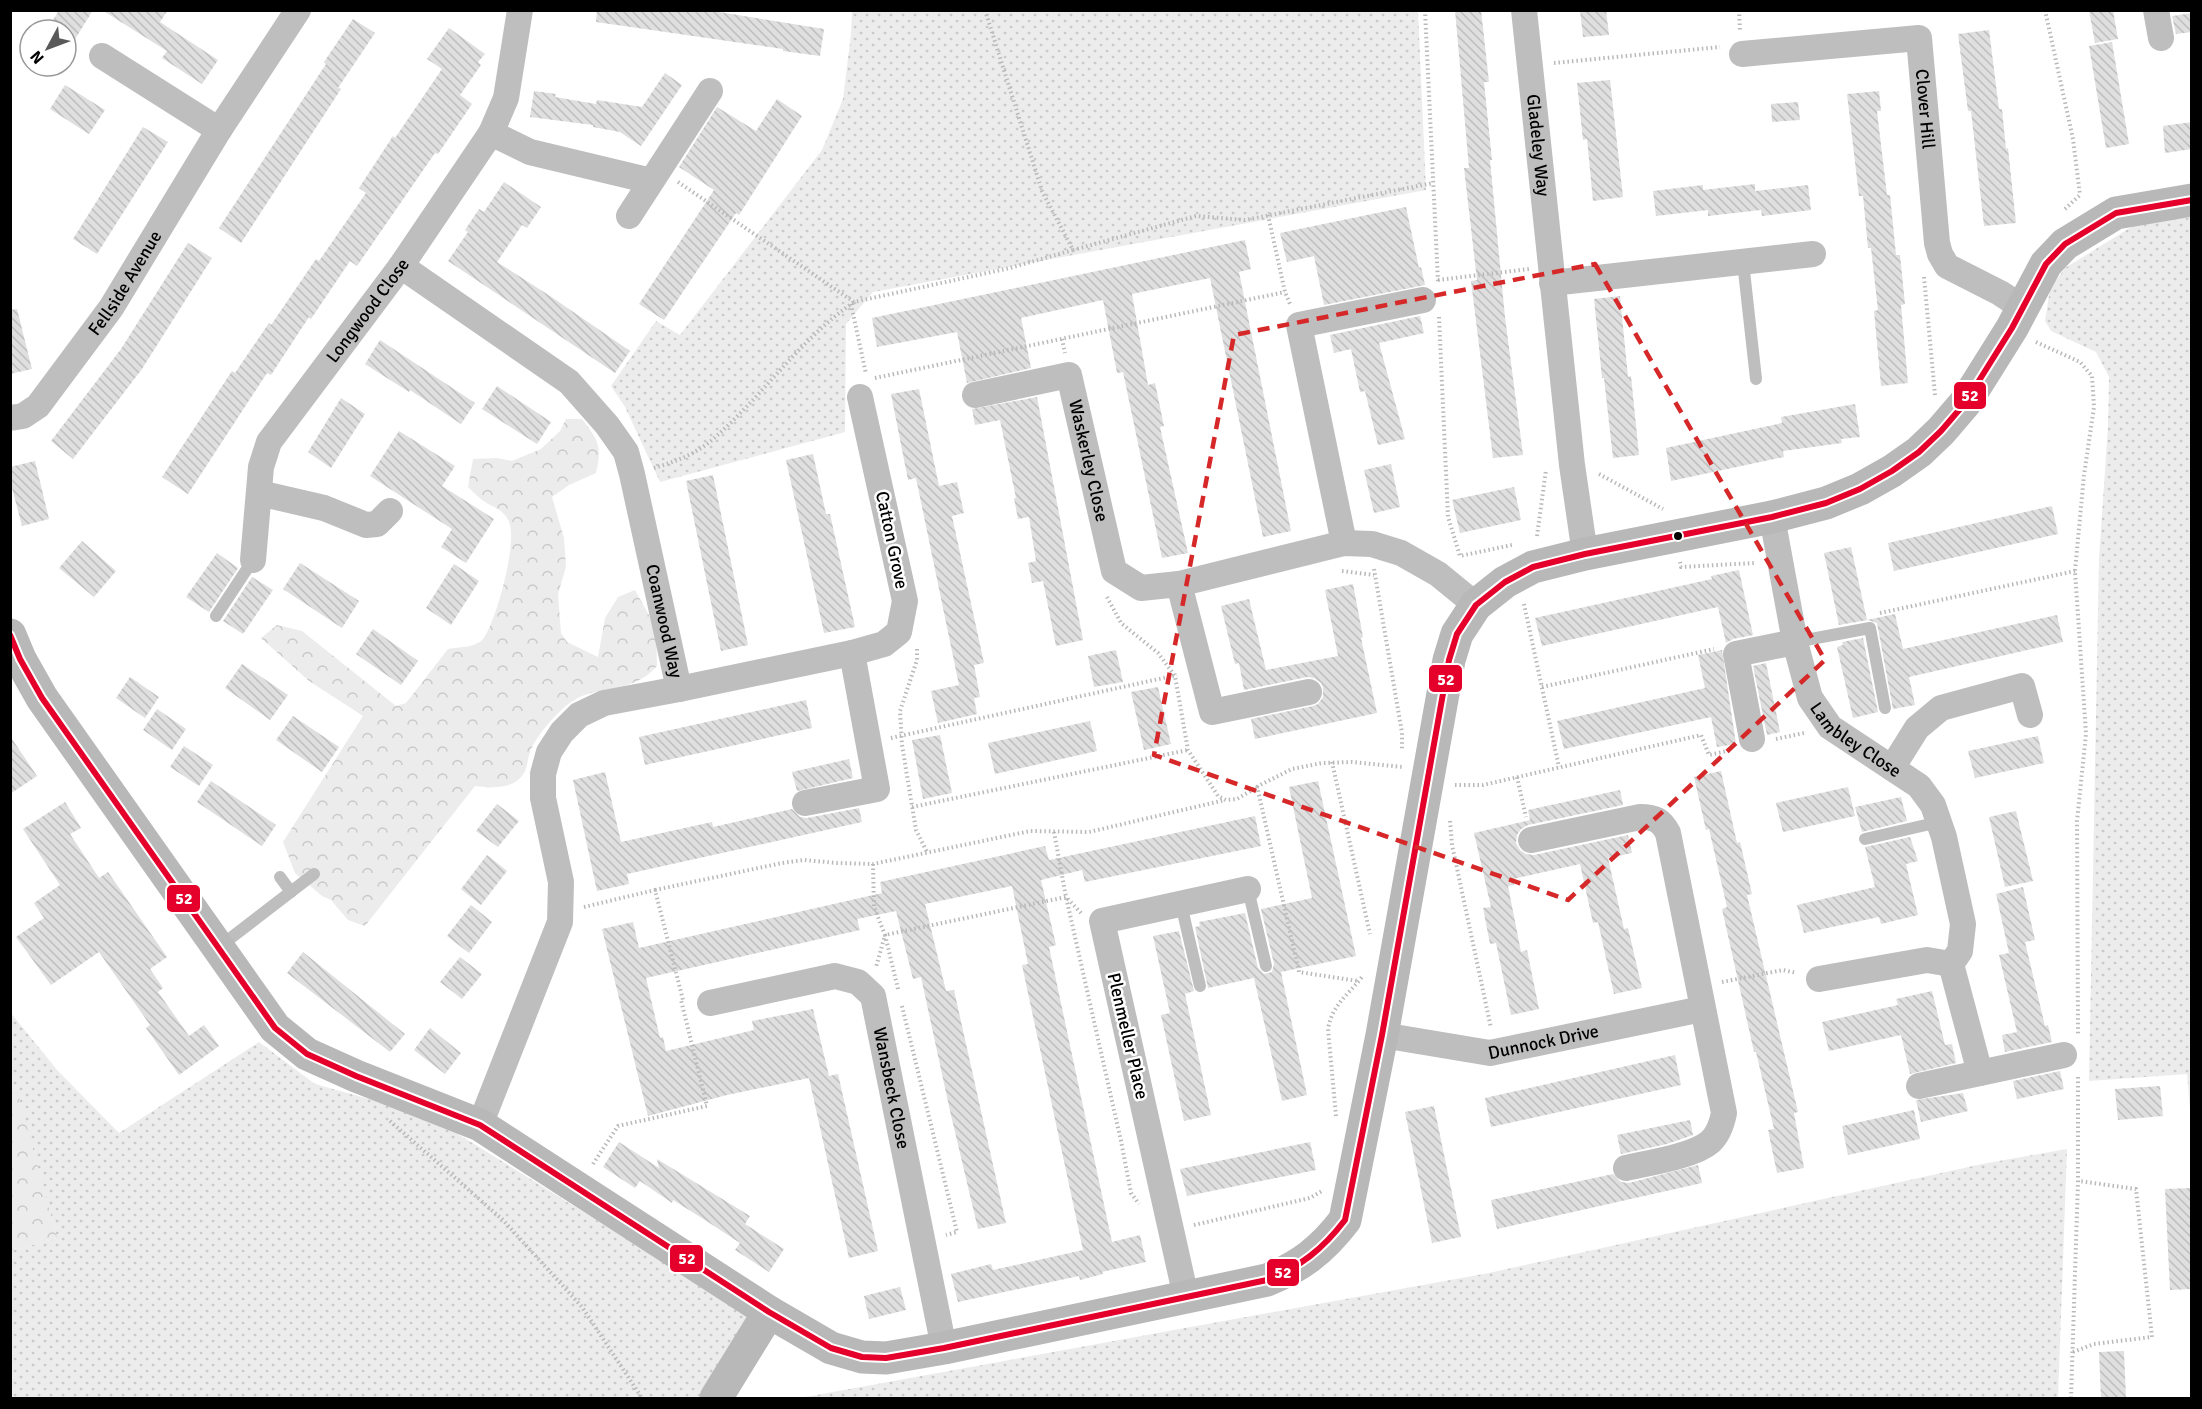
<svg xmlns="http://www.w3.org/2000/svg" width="2202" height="1409" font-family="Signika,sans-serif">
	<defs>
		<pattern id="grass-dots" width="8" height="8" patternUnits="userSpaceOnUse" patternTransform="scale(1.5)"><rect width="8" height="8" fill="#ececec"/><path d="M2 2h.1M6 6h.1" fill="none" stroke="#c9c9c9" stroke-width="1.8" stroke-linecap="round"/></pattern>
		<pattern id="forest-crowns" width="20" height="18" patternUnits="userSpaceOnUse" patternTransform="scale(1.5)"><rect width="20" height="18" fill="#ececec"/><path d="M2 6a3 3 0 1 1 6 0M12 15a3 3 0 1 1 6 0" fill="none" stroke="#c9c9c9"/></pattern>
		<pattern id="building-back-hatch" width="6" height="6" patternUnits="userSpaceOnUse" patternTransform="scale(1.5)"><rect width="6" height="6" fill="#dfdfdf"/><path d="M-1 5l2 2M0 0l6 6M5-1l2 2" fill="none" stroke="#bebebe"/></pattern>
	</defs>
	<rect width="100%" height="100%" fill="#fff"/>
	<g fill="url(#grass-dots)">
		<polygon points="852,11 1418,11 1426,190 873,292 846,324 845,432 660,482 625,407 611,386 656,321 680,335 822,150 843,99 851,34"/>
		<polygon points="2191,217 2191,1120 2187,1074 2089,1081 2099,559 2108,426 2109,377 2096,352 2051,331 2045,321 2050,289 2065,268 2133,226"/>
		<polygon points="10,1012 58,1071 119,1133 259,1042 315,1084 387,1104 442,1124 725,1300 745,1314 747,1323 702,1398 11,1398 11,1251 57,1238 16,1090 11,1091"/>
		<polygon points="2067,1149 2058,1398 800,1398 1489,1273 1982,1164"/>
	</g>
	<g fill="url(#forest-crowns)">
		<path d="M 566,419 L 582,419 C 599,441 602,446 596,473 L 569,485 L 552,497 L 564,538 L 566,567 L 558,594 L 561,633 L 567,642 L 598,657 L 605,618 L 618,597 L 635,590 L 656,628 L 657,666 C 630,697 593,682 566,706 C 552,718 540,732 531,749 C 528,756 528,764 525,771 C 516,790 492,788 475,786 L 365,926 L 348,920 L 331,900 L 322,896 L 295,873 L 283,842 L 363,716 L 309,681 L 261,638 L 277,625 L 302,631 L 396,706 L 406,703 L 448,649 C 458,647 476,648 483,639 C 496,622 518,542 509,522 C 503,508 493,508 482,500 C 477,496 472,491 468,487 L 473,459 L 497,458 L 512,461 L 541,449 L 560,431 Z"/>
		<polygon points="17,1090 57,1238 11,1251 10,1091"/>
	</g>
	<g fill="url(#building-back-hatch)">
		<polygon points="59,10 93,10 66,54 66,30 47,30"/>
		<polygon points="102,10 168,10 160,22 218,60 202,84 162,58 167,51"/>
		<polygon points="597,10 707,10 824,29 820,56 783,51 783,49 596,22"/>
		<polygon points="1455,10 1481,10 1489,82 1484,82 1492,160 1490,160 1505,317 1523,455 1493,458 1471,281 1477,280 1464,168 1469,168"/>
		<polygon points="1580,10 1606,10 1609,35 1583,37"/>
		<polygon points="2089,10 2113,10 2118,39 2095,43"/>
		<polygon points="2192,13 2192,32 2176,34 2172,16"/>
		<polygon points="353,19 375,33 338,88 341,89 241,243 219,228 326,64 324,62"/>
		<polygon points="449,28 485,54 478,62 481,65 460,95 472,104 438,154 435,153 357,266 350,261 311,319 309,317 271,375 267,373 188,494 162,477 232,371 235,373 269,323 271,325 316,259 319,261 366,193 359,188 393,136 395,138 442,69 427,59"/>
		<polygon points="1989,30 1999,109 2002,109 2006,149 2008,148 2016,223 1984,226 1971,111 1968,111 1958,34"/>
		<polygon points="2112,42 2129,144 2106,148 2089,46"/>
		<polygon points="665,73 682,85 641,146 620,132 593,127 593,125 530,117 534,91 556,94 555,97 596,104 597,100 642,107"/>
		<polygon points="1610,80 1623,197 1593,201 1587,139 1583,140 1577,83"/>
		<polygon points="65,85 105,110 89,134 50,109"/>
		<polygon points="1879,91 1881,111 1877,111 1887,195 1890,195 1896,255 1900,255 1905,304 1901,305 1908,383 1881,386 1874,311 1878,310 1871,248 1868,248 1863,196 1859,196 1847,94"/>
		<polygon points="777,99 802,116 739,215 736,213 664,320 639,304 714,190 679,167 717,107 756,131"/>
		<polygon points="1798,102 1800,120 1772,122 1771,104"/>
		<polygon points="2192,122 2192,149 2165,153 2163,126"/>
		<polygon points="143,127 168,142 97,254 73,239"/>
		<polygon points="504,182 541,207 527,228 522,225 497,262 550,296 630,351 615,373 448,261 468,232 465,230 479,209 484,212"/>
		<polygon points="1755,184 1755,191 1808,185 1811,210 1762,216 1761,210 1708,216 1708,210 1656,216 1653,191 1703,185 1703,190"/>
		<polygon points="1406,207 1419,268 1421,267 1425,285 1324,305 1314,256 1287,262 1280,233"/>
		<polygon points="1245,240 1251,269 1239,272 1291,531 1263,537 1210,278 1132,294 1148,385 1155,383 1164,426 1160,427 1188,553 1162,558 1123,372 1117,373 1103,300 1021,318 1031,368 967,383 957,332 877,347 872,318"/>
		<polygon points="188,243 212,258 142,369 73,459 51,441 121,349"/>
		<polygon points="1620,296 1628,377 1631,376 1639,455 1613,458 1604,378 1602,378 1594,299"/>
		<polygon points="17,309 32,369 10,374 10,310"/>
		<polygon points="1420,316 1424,333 1379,343 1405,439 1378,445 1365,391 1360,392 1351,349 1334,353 1330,335"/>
		<polygon points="380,340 475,403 461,424 410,390 409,392 365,364"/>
		<polygon points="497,386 551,422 537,444 482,409"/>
		<polygon points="919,389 939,486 957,482 964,513 952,516 984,663 974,665 980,697 974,698 977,714 938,723 931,691 959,685 916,478 908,480 891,394"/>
		<polygon points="1037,397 1083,640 1056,646 1043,581 1032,583 1028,563 1036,561 1029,517 1018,519 1014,498 1016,498 1000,420 975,425 972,409"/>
		<polygon points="341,398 365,414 331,468 308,452"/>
		<polygon points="1855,404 1860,437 1841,439 1842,443 1783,451 1784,457 1671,481 1666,448 1782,423 1781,417"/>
		<polygon points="399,431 455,466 442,486 494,519 466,563 441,547 452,529 370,476"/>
		<polygon points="813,454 826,514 830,514 855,627 824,633 786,460"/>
		<polygon points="35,461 49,519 22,526 10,480 10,467"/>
		<polygon points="1391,464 1400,507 1374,513 1364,470"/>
		<polygon points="713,475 748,645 721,651 686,481"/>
		<polygon points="1514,487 1521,520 1460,533 1452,500"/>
		<polygon points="2052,506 2058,534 1894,571 1888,543"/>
		<polygon points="82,541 116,571 94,597 59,568"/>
		<polygon points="1851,547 1867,620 1895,614 1903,649 2057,615 2063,642 1909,677 1915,705 1893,709 1877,623 1868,620 1839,625 1824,553"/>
		<polygon points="217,553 238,568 209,612 186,597"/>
		<polygon points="300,563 359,601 342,628 283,589"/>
		<polygon points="454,564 479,581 451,625 426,608"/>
		<polygon points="1739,570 1753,635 1733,639 1726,643 1718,607 1542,646 1535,618 1712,579 1711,576"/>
		<polygon points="252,577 273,590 243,634 223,621"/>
		<polygon points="1353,584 1363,637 1361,638 1377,713 1255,739 1251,719 1313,706 1318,704 1323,697 1323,688 1321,683 1314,678 1307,677 1244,690 1239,663 1235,664 1221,606 1249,599 1266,670 1338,656 1325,590"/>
		<polygon points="373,629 418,661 401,685 356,654"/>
		<polygon points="1863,638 1878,712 1853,718 1837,647 1843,645 1842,642"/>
		<polygon points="1116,650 1123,682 1094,687 1088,656"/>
		<polygon points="1722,650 1736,744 1717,747 1711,717 1564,749 1557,721 1705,688 1698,655"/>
		<polygon points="1766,663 1780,732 1767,735 1753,666"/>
		<polygon points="242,664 288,695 270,720 225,688"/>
		<polygon points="130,677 159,697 145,718 116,698"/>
		<polygon points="1158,687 1171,744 1144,750 1131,692"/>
		<polygon points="806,700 812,728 645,765 639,737"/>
		<polygon points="157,709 186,729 172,750 143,730"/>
		<polygon points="293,716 339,747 322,772 276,740"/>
		<polygon points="1090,721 1097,751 995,774 988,743"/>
		<polygon points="940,735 952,793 923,799 912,740"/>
		<polygon points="10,736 37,776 10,794"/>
		<polygon points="2038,736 2044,763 1975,778 1968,751"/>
		<polygon points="184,746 213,765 199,786 170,767"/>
		<polygon points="849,759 853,778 797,791 792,772"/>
		<polygon points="1721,771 1737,843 1740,842 1752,894 1747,895 1798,1112 1794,1113 1804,1168 1777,1173 1768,1130 1774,1129 1756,1052 1754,1052 1722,909 1727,907 1709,829 1706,830 1694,777"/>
		<polygon points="605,772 621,842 712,822 713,827 792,809 800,817 807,818 859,808 862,822 627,874 629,884 597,891 573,780"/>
		<polygon points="211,781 276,825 262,846 197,802"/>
		<polygon points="1318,781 1356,956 1281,972 1307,1095 1282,1101 1254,978 1208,988 1195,927 1200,926 1199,922 1245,913 1258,968 1264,974 1272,972 1274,964 1261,909 1312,898 1289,787"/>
		<polygon points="1848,787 1855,816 1783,832 1776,803"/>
		<polygon points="1620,790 1623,805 1528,825 1521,829 1517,835 1516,843 1520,850 1526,854 1534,855 1628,835 1632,853 1608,858 1624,929 1628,928 1642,988 1614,994 1598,922 1593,923 1580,864 1513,879 1514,885 1508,886 1521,952 1527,950 1539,1009 1511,1015 1496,943 1490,944 1483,908 1491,907 1474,833 1530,820 1528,810"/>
		<polygon points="1901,797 1907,821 1862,832 1855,807"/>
		<polygon points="65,802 81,828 70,834 99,878 108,872 167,957 150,969 163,988 158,992 189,1036 204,1025 219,1046 179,1075 146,1028 150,1025 99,952 51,985 16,937 44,918 34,903 60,885 23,829"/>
		<polygon points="497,804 519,821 498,847 476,831"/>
		<polygon points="2016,811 2033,881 2005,887 1989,817"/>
		<polygon points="1255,816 1261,846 1085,882 1082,870 1041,880 1056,945 1049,947 1112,1242 1140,1235 1146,1262 1102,1272 1103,1274 1080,1280 1079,1276 958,1302 951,1274 991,1264 993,1270 1083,1250 1022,965 1028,964 1012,886 925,904 946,991 954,990 1006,1223 978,1229 950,1111 921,977 913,979 896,911 857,919 860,930 646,978 660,1038 663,1037 666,1051 754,1030 752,1021 813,1009 829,1076 838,1074 878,1251 849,1258 809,1078 727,1095 648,1116 602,929 633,922 639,948 882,893 880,882 1045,846 1049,860"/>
		<polygon points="1910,837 1918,861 1906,864 1918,915 1881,924 1879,917 1804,933 1797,905 1875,887 1865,847"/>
		<polygon points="487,855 507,871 481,905 461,889"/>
		<polygon points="2023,887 2035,940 2025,942 2045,1026 2048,1025 2052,1042 2005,1052 2002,1035 2017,1032 1999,955 2009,953 1996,894"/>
		<polygon points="471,905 492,922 469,953 447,936"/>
		<polygon points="1179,931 1194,991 1185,994 1211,1115 1184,1121 1161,1015 1170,1013 1153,936"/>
		<polygon points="303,952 405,1034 390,1052 287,973"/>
		<polygon points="460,957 482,974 462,999 440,982"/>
		<polygon points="1932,991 1945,1045 1952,1044 1956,1063 1910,1074 1901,1035 1829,1051 1822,1022 1898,1005 1896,999"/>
		<polygon points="430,1028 461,1053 445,1074 414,1050"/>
		<polygon points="1675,1055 1681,1085 1491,1127 1485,1098"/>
		<polygon points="2060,1071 2064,1089 2017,1099 2013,1081"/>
		<polygon points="2160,1086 2163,1116 2118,1120 2115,1089"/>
		<polygon points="1963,1093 1968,1111 1921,1122 1916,1100"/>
		<polygon points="1434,1106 1461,1237 1432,1243 1405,1112"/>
		<polygon points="1914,1110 1920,1139 1848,1155 1842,1126"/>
		<polygon points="1690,1120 1693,1135 1667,1144 1621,1154 1617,1135"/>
		<polygon points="619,1142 659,1168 657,1159 750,1216 745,1224 784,1249 769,1272 735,1250 740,1243 705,1220 673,1200 672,1203 640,1181 635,1188 603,1167"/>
		<polygon points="1310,1142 1316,1170 1187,1196 1180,1169"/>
		<polygon points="1698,1165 1702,1183 1497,1229 1491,1200 1613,1174 1621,1182 1629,1183"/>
		<polygon points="2192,1188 2192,1289 2170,1290 2165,1189"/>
		<polygon points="900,1287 906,1310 869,1319 864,1296"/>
		<polygon points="2124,1351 2126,1398 2101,1398 2099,1352"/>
	</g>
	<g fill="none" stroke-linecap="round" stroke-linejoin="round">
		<g stroke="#b9b9b9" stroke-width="4" stroke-dasharray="1.5 3" stroke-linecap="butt">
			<polyline points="1425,10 1438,282"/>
			<polyline points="1739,10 1740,31"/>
			<polyline points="2045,10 2073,139 2080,195"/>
			<polyline points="1554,63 1720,47"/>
			<polyline points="678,182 854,302 1010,268 1073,250 1042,191 985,10"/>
			<polyline points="2065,209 2080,195"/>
			<polyline points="1268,215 1285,292 1290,304"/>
			<polyline points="1073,250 1196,216 1245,220 1433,183"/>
			<polyline points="1924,277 1935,395"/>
			<polyline points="1438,280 1529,269"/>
			<polyline points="851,304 866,374"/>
			<polyline points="1439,317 1448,517 1460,556 1512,545"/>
			<polyline points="1062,339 1065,353"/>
			<polyline points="2036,342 2080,362 2092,376 2094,407 2084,475 2075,571 2086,734 2077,821 2078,1035"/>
			<polyline points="875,378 1285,292"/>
			<path d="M 654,468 C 674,462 696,454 712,440 C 762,397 799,340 854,302"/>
			<polyline points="1599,474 1663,509"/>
			<polyline points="1537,536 1546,470"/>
			<polyline points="1680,562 1681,567 1755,563"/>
			<polyline points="1374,569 1402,733 1402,751"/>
			<polyline points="1342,571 1374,575"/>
			<polyline points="1107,597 1121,623 1158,653 1175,676 1188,750 1218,796 1226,800 1237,799 1262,784 1292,769 1322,763 1352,762 1403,767"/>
			<polyline points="1524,604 1559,767"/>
			<polyline points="1880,613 2075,571"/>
			<polyline points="917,649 917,660 900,711 902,745 916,830 927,852"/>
			<polyline points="1542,687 1714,649"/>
			<polyline points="891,738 1177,675"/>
			<polyline points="1776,739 1804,733"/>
			<polyline points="1332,762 1370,934"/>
			<polyline points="1517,777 1526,817"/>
			<polyline points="1455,785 1483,785 1701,735 1709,755 1731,750"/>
			<polyline points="1257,786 1299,972 1358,981"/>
			<polyline points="912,807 1188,750"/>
			<polyline points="1450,821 1452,845 1491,1028"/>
			<polyline points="1054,832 1066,897 1121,1141 1131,1193 1139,1204"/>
			<polyline points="873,864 874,907 885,935 876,967"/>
			<polyline points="655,890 782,863 804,860 837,863 873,864 1030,831 1089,832 1225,800"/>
			<polyline points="584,907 655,890 683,1000"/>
			<polyline points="1722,982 1783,970 1797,973"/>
			<polyline points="898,989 885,935 1066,897 1081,913"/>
			<polyline points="902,1006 957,1232 946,1235"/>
			<path d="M 1336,1116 L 1328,1029 C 1332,1005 1348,995 1362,977"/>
			<polyline points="390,1121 503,1220 582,1307 642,1398"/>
			<polyline points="593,1164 618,1126 707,1106 681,1000"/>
			<polyline points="1194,1225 1310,1198 1322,1191"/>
			<polyline points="2073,1352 2094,1344 2152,1337 2136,1189 2079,1181"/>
			<polyline points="2071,1398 2078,1181 2078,1075"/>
		</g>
		<g stroke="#bebebe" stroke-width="12">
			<polyline points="1743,262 1756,379"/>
			<polyline points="216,616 253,560"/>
			<polyline points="1795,642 1870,628 1885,708"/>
			<polyline points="1865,839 1939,822"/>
			<polyline points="280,877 291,892"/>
			<polyline points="1248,889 1266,966"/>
			<polyline points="1181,904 1200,986"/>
			<polyline points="219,947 314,874"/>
		</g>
		<g stroke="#bebebe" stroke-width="26">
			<path id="s1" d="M 1524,10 L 1572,465 L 1585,554"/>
			<polyline points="2156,10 2161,38"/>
			<path id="s2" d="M 1742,54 L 1919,38 L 1937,243 L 1940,254 L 1947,266 L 2000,293 L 2023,308"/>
			<polyline points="102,56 219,130"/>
			<polyline points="491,133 530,152 651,181"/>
			<polyline points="629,216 710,91"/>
			<path id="s3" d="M 401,266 L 569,382 L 607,425 L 626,452 L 632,474 L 679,689 L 604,703 L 579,715 L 562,732 L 549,752 L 543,774 L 543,798 L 561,882 L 560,922 L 480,1125"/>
			<polyline points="1552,283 1813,254"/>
			<path id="s4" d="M 975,395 L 1069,375 L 1114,571 L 1141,588 L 1179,584 L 1344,543 L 1372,544 L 1401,553 L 1438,574 L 1476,605"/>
			<path id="s5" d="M 10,418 L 23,416 L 38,406 L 111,308 L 219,130 L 298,10"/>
			<polyline points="259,493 324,508 366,525 377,524 390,511"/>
			<path id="s6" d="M 1772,517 L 1795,642 L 1810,698 L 1830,727 L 1919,786 L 1933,805 L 1944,837 L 1963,924 L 1960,951 L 1951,964 L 1980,1073"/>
			<polyline points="1344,543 1299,325 1423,300"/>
			<path id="s7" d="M 253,560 L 261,467 L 269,442 L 401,266 L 491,133 L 506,98 L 520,10"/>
			<polyline points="1179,584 1212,712 1309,692"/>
			<polyline points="679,689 852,653 884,644 899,632 905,601 860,397"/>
			<polyline points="1752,739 1736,654 1795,642"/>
			<polyline points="1892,768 1917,728 1941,708 2022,686 2030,715"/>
			<polyline points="805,803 877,789 852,653"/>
			<path d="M 1531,840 L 1640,817 C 1655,817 1661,820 1668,833 L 1724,1113 C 1722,1123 1719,1134 1710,1142 C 1694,1156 1648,1163 1626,1168"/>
			<polyline points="1819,979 1927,960 1951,964"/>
			<path id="s8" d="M 710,1003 L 835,976 L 858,982 L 873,996 L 944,1348"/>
			<path id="s9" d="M 1382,1035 L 1490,1053 L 1702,1009"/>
			<polyline points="1919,1086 2064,1055"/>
			<polyline points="1186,1297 1102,921 1248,889"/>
		</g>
		<g stroke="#b8b8b8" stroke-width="33">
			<path d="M 10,635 L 20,659 L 42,698 L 275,1028 L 307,1054 L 356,1076 L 480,1125 L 769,1312 L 831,1348 L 862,1357 L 886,1358 L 944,1348 L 1267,1280 C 1301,1266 1322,1250 1345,1220 L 1382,1035 L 1449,660 L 1457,634 L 1476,605 L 1505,582 L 1533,567 L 1585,554 L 1772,517 L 1826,503 L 1860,489 L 1892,471 L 1919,452 L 1941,431 L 1965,403 L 2012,328 L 2046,264 L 2065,244 L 2116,213 L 2192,200"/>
			<polyline points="716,1398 769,1312"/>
		</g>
		<defs>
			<path id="bus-1" d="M 10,635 L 20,659 L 42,698 L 275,1028 L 307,1054 L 356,1076 L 480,1125 L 769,1312 L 831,1348 L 862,1357 L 886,1358 L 944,1348 L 1267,1280 C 1301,1266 1322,1250 1345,1220 L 1382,1035 L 1449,660 L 1457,634 L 1476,605 L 1505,582 L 1533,567 L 1585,554 L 1772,517 L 1826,503 L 1860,489 L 1892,471 L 1919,452 L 1941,431 L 1965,403 L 2012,328 L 2046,264 L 2065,244 L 2116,213 L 2192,200"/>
		</defs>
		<use href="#bus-1" stroke="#fff" stroke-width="10"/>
		<use href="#bus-1" stroke="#e4002b" stroke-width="6"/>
	</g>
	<path fill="none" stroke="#d62828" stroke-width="4.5" stroke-dasharray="12 8" stroke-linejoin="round" d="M 1595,264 L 1825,660 L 1568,900 L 1154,755 L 1234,335 Z"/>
	<circle fill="#000" stroke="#fff" stroke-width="2" cx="1678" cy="536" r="5"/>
	<g text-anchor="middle" stroke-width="5" stroke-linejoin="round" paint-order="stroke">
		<g font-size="18" fill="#000" stroke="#fff">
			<text dy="6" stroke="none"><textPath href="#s2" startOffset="249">Clover Hill</textPath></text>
			<text dy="6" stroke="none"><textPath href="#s1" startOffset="136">Gladeley Way</textPath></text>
			<text dy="6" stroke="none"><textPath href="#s5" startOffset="182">Fellside Avenue</textPath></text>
			<text dy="6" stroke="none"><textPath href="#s7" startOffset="284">Longwood Close</textPath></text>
			<text dy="6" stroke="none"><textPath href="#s4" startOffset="184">Waskerley Close</textPath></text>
			<text transform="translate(892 540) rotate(78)" y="6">Catton Grove</text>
			<text dy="6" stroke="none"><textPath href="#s3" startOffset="468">Coanwood Way</textPath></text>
			<text dy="6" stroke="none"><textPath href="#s6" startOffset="248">Lambley Close</textPath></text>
			<text transform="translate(1128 1036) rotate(77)" y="6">Plenmeller Place</text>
			<text dy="6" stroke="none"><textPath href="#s9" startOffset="164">Dunnock Drive</textPath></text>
			<text dy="6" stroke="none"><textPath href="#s8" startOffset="266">Wansbeck Close</textPath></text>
		</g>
	</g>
	<g stroke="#fff" stroke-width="2">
		<rect x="1953" y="381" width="34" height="29" rx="6" fill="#e4002b"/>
		<rect x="1428" y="664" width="35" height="29" rx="6" fill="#e4002b"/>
		<rect x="166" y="884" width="35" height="29" rx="6" fill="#e4002b"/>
		<rect x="669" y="1244" width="35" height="29" rx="6" fill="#e4002b"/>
		<rect x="1266" y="1258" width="34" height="29" rx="6" fill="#e4002b"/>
	</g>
	<g font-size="16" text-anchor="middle" font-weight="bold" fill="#fff">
		<text x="1970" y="401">52</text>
		<text x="1446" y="685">52</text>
		<text x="184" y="904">52</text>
		<text x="687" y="1264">52</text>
		<text x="1283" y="1278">52</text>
	</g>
	<rect width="2202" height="1409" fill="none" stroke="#000000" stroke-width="24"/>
	<g transform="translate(48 48) rotate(229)"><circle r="28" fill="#ffffff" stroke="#999999" stroke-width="1.5"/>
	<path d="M0-4.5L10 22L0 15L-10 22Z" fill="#595959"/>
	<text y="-9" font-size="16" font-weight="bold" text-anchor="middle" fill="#000000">N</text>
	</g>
</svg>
